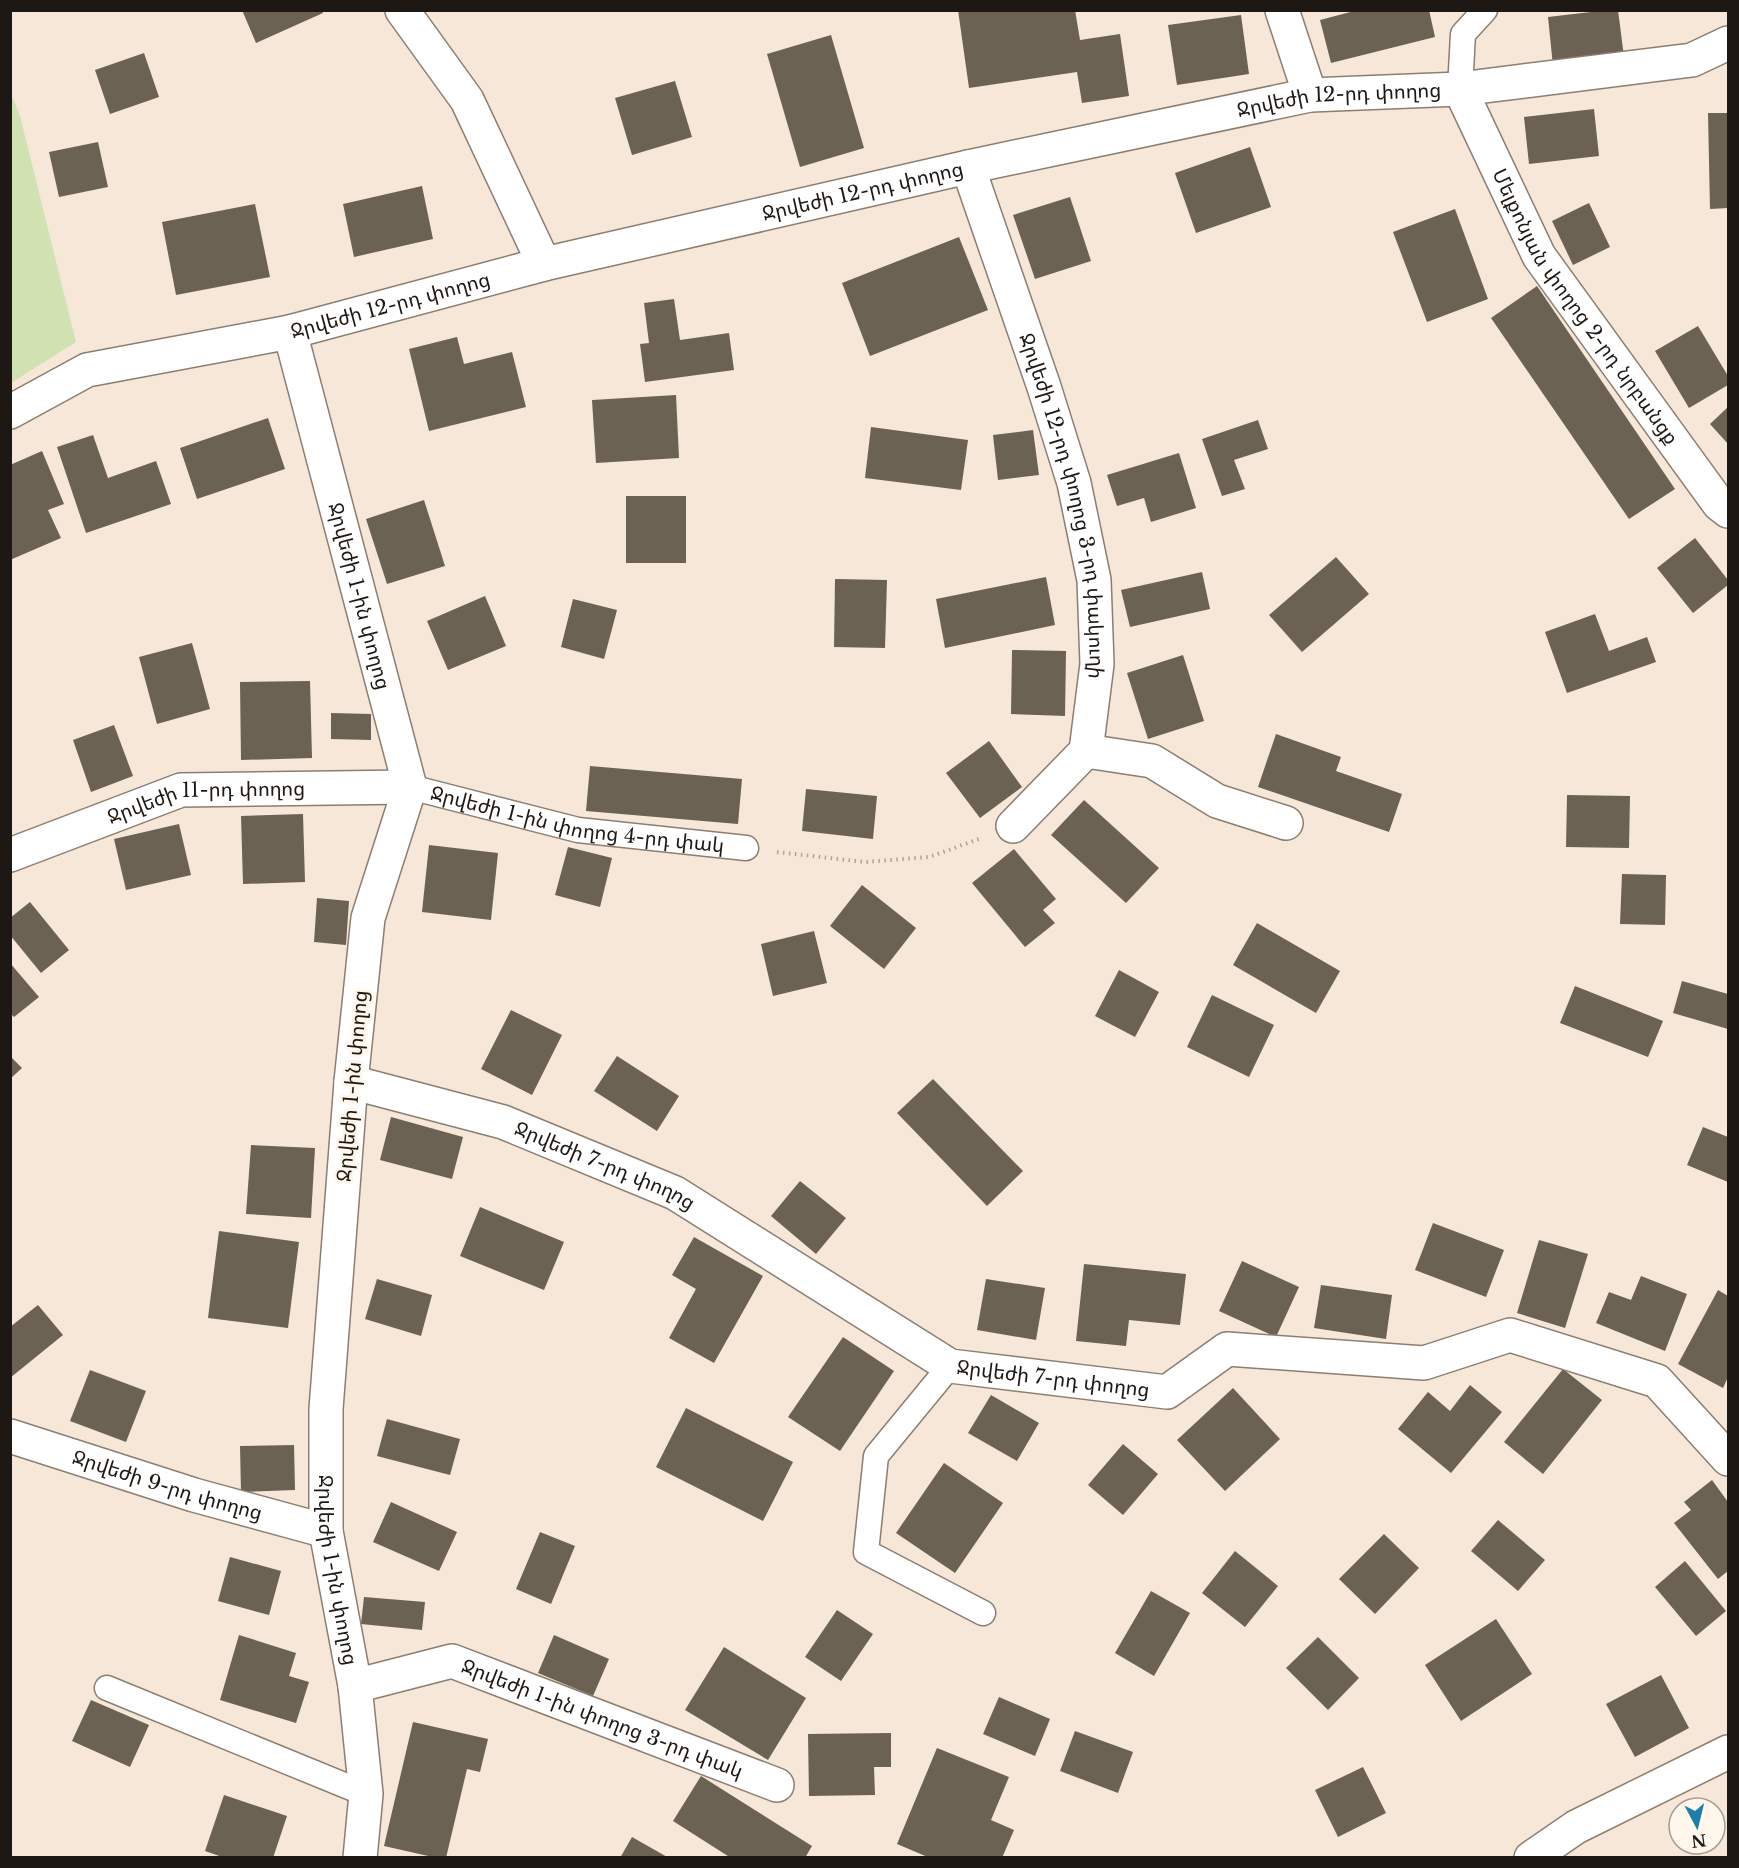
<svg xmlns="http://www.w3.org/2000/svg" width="1739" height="1868" font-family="'Libre Baskerville','Noto Sans Armenian',serif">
	<rect width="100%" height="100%" fill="#f7e7d8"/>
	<polygon fill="#d1e2b2" points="10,91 20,116 76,342 11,383"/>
	<g fill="#6c6253">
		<polygon points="242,10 322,10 323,13 256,43"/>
		<polygon points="958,10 1075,10 1080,40 1120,34 1129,96 1082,103 1077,72 969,88"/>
		<polygon points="1358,10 1429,10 1435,37 1331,63 1320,20"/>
		<polygon points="1608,10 1618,10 1624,57 1553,66 1548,17"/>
		<polygon points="1241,15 1249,74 1177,85 1168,25"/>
		<polygon points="831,35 864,148 800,167 767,54"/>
		<polygon points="144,53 159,97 110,114 95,70"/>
		<polygon points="675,81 692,137 632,155 615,98"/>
		<polygon points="1594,109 1599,156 1529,164 1524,117"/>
		<polygon points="1708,113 1728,113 1728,208 1710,209"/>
		<polygon points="98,142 108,187 59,197 49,152"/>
		<polygon points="1250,147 1271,207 1196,233 1175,173"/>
		<polygon points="422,186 433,239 354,257 343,204"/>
		<polygon points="1070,197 1091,261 1035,279 1013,215"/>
		<polygon points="1589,203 1610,247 1573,265 1552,221"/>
		<polygon points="255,204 270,277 176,295 162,222"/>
		<polygon points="1455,209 1488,299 1427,322 1393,232"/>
		<polygon points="959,237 988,310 870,356 842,283"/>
		<polygon points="1537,286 1675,489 1629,519 1491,318"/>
		<polygon points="674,299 680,340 729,333 734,370 645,382 640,344 649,343 644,303"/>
		<polygon points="1698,326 1728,376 1728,385 1689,408 1655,351"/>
		<polygon points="457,337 464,364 512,352 526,407 429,431 409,349"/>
		<polygon points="676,395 679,458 596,463 592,400"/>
		<polygon points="1728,407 1728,444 1710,424"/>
		<polygon points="268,418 285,469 197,499 180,448"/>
		<polygon points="1258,420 1268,449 1234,460 1245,489 1222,496 1202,439"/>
		<polygon points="871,427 968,440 961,490 865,478"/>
		<polygon points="1033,430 1039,475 998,480 993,435"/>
		<polygon points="93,435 108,478 156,461 171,504 86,533 57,447"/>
		<polygon points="42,451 64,504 48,510 61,538 10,560 10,465"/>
		<polygon points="1179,453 1196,508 1151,522 1144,498 1117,506 1107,475"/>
		<rect x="626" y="496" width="60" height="67"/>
		<polygon points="424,500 445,566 387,584 366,519"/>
		<polygon points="1695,538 1728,580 1728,585 1693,613 1657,568"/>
		<polygon points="1336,557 1369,594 1302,652 1269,615"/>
		<polygon points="1202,572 1210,609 1130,627 1121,590"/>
		<polygon points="1046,577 1055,625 945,648 936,599"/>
		<polygon points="835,579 887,580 885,648 834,647"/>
		<polygon points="485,596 506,646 448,670 427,621"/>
		<polygon points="573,599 617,610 604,659 561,647"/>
		<polygon points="1595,614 1609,651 1647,637 1656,662 1567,693 1545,632"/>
		<polygon points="192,643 210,709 157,724 139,657"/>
		<polygon points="1012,650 1066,651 1065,716 1011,714"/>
		<polygon points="1183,655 1204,721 1148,739 1127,673"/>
		<polygon points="310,681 312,758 241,760 240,682"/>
		<polygon points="331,713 371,714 371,740 331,739"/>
		<polygon points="114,725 133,776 91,792 73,740"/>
		<polygon points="1276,734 1341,757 1336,771 1402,794 1389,832 1258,787"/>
		<polygon points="989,741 1022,787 980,818 946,773"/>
		<polygon points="590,766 742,779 738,824 586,811"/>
		<polygon points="806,789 877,796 873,839 802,831"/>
		<polygon points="1567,795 1630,796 1629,848 1566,847"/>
		<polygon points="1084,800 1159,868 1126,903 1051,835"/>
		<polygon points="303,814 305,882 243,884 241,816"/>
		<polygon points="179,824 191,875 126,890 114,839"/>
		<polygon points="429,845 498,853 491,920 422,912"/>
		<polygon points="568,847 612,858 600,907 555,895"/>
		<polygon points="1014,849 1056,899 1043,910 1055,923 1025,947 972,883"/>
		<polygon points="1622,874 1666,875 1665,925 1620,924"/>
		<polygon points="862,885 916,928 884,969 830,926"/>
		<polygon points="317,898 349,901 346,945 314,942"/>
		<polygon points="30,902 69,950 41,973 10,935 10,918"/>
		<polygon points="1257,923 1340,971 1316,1013 1233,965"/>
		<polygon points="814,931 827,983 773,996 761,944"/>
		<polygon points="10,963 39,997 14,1017 10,1013"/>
		<polygon points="1119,970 1159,992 1135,1037 1095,1016"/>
		<polygon points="1682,981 1728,994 1728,1029 1673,1013"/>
		<polygon points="1575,986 1663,1021 1648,1057 1560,1023"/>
		<polygon points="1212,995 1274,1025 1249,1077 1187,1047"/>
		<polygon points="511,1010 562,1035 532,1095 481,1069"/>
		<polygon points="10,1056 22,1068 10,1079"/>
		<polygon points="617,1056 679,1096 657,1131 594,1091"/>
		<polygon points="933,1079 1023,1171 987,1206 897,1113"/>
		<polygon points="391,1117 463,1137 452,1179 380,1160"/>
		<polygon points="1703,1127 1728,1137 1728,1182 1687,1165"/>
		<polygon points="251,1145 315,1148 311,1218 246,1214"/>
		<polygon points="800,1181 846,1218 816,1254 771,1216"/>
		<polygon points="480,1207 564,1242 544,1290 460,1256"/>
		<polygon points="1433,1223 1504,1250 1486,1297 1415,1270"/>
		<polygon points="219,1231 299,1242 288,1328 208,1318"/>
		<polygon points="694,1237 763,1276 714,1363 669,1338 696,1289 672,1275"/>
		<polygon points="1539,1240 1588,1254 1565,1328 1517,1313"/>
		<polygon points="1242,1261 1299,1287 1276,1337 1219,1311"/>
		<polygon points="1084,1264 1186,1274 1180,1325 1129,1320 1126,1346 1076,1341"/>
		<polygon points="1641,1276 1687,1294 1665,1351 1596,1323 1609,1292 1631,1300"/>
		<polygon points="377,1279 432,1295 421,1336 365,1319"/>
		<polygon points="986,1279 1045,1288 1036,1340 977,1330"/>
		<polygon points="1321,1285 1392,1295 1386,1339 1314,1328"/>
		<polygon points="1718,1290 1728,1296 1728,1377 1723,1388 1678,1364"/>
		<polygon points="38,1305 63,1335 10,1378 10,1327"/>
		<polygon points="843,1337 894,1371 840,1451 788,1417"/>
		<polygon points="1563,1369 1602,1400 1543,1474 1504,1442"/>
		<polygon points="90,1370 146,1391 126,1442 70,1421"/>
		<polygon points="1470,1385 1502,1412 1451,1473 1398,1429 1428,1392 1450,1411"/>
		<polygon points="1233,1388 1280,1439 1225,1491 1177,1440"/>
		<polygon points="991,1395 1039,1423 1017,1461 968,1433"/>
		<polygon points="686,1408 793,1462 763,1521 656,1467"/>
		<polygon points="387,1419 460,1439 450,1475 377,1456"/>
		<polygon points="1123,1444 1158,1474 1123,1515 1088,1485"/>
		<polygon points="294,1445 295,1490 241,1492 240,1446"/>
		<polygon points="944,1463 1003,1503 955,1573 896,1533"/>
		<polygon points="1712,1480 1728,1502 1728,1571 1718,1579 1674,1523 1691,1510 1684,1502"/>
		<polygon points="391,1502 457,1532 439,1571 373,1542"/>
		<polygon points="1498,1520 1545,1560 1518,1591 1471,1551"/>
		<polygon points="540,1532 575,1546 551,1604 516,1589"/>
		<polygon points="1384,1534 1419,1568 1375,1614 1339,1579"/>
		<polygon points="1235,1551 1278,1586 1245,1627 1202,1593"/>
		<polygon points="230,1557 281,1571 269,1615 218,1601"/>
		<polygon points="1685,1561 1726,1611 1696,1636 1655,1587"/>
		<polygon points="1151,1591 1190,1613 1154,1676 1115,1653"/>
		<polygon points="364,1597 425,1602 422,1630 361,1624"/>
		<polygon points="837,1610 873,1634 841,1681 805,1657"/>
		<polygon points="1496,1619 1532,1674 1461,1721 1425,1665"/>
		<polygon points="239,1635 296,1653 289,1676 309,1682 296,1723 220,1700"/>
		<polygon points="554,1635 609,1659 593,1696 538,1673"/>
		<polygon points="1318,1637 1359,1678 1328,1710 1286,1668"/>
		<polygon points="724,1647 806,1698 768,1760 685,1710"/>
		<polygon points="1661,1675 1689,1728 1635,1757 1606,1704"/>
		<polygon points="999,1697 1050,1719 1035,1756 983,1734"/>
		<polygon points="91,1700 149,1725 130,1767 72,1741"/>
		<polygon points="413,1722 488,1739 480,1772 467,1769 446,1858 437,1858 384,1846"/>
		<polygon points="1075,1731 1133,1752 1118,1793 1060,1771"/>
		<polygon points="891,1733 891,1767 874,1767 875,1795 809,1796 808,1734"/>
		<polygon points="937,1748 1009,1777 991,1820 1014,1830 1002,1858 930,1858 897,1844"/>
		<polygon points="1363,1767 1386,1813 1338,1837 1315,1790"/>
		<polygon points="701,1776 812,1846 805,1858 731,1858 673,1821"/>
		<polygon points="224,1795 287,1816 273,1858 225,1858 205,1851"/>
		<polygon points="632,1837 669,1858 620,1858"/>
	</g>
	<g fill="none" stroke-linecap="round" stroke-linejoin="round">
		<defs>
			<g id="service">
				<polyline points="1460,89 1463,34 1485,10"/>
				<path id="s1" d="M 410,787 L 578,830 L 746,848"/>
				<polyline points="950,1366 876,1456 866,1552 983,1613"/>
				<polyline points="107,1688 366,1794"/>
			</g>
			<g id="minor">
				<polyline points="402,10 467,100 544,264"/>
				<polyline points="1282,10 1310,95"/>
				<path id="s2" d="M 1460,89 L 1539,256 L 1719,504 L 1728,511"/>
				<path id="s3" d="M 968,167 L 1044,387 L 1074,483 L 1094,580 L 1097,664 L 1086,751 L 1013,826"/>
				<path id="s4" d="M 290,332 L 410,787 L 368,918 L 351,1082 L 326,1409 L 326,1531 L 355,1686 L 366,1794 L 360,1858"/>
				<polyline points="1086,751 1152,761 1217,801 1286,823"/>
				<path id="s5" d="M 10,855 L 181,790 L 410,787"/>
				<path id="s6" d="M 351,1082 L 503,1122 L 675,1193 L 950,1366 L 1167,1392 L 1227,1349 L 1424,1363 L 1510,1335 L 1657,1381 L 1728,1459"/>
				<path id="s7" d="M 10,1436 L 194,1495 L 326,1531"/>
				<path id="s8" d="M 355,1686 L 452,1661 L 777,1785"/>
				<polyline points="1531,1858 1576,1827 1728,1752"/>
			</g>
			<g id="tertiary">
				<path id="s9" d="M 10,412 L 87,370 L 290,332 L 544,264 L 968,167 L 1310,95 L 1460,89 L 1692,60 L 1728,43"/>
			</g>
		</defs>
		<use href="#service" stroke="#8c7e70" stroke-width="27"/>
		<use href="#minor" stroke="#8c7e70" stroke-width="36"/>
		<use href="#tertiary" stroke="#8c7e70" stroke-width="36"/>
		<polyline stroke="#afa397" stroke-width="4" stroke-dasharray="1.5 4.5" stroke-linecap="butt" points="777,852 865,862 929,857 979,839"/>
		<use href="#service" stroke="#fff" stroke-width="24"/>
		<use href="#minor" stroke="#fff" stroke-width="33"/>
		<use href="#tertiary" stroke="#fff" stroke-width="33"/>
	</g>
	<g text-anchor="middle" stroke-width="6" stroke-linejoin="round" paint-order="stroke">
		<g font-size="20" fill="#1d1813" stroke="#fff6ec">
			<text dy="7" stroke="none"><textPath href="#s9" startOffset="1370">Ջրվեժի 12-րդ փողոց</textPath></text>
			<text dy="7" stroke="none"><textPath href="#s9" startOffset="884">Ջրվեժի 12-րդ փողոց</textPath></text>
			<text dy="7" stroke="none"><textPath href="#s9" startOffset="398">Ջրվեժի 12-րդ փողոց</textPath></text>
			<text dy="7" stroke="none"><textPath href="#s2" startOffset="252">Մելքոնյան փողոց 2-րդ նրբանցք</textPath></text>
			<text dy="7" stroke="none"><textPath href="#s3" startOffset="354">Ջրվեժի 12-րդ փողոց 3-րդ փակուղի</textPath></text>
			<text dy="7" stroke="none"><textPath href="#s4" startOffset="273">Ջրվեժի 1-ին փողոց</textPath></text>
			<text dy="7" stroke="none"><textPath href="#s5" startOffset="206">Ջրվեժի 11-րդ փողոց</textPath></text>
			<text dy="7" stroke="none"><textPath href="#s1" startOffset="171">Ջրվեժի 1-ին փողոց 4-րդ փակ</textPath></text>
			<text transform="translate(352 1086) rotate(-85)" y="7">Ջրվեժի 1-ին փողոց</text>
			<text dy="7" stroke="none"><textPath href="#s6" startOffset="268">Ջրվեժի 7-րդ փողոց</textPath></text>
			<text dy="7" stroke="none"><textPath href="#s6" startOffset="772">Ջրվեժի 7-րդ փողոց</textPath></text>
			<text dy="7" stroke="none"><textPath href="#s7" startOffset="165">Ջրվեժի 9-րդ փողոց</textPath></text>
			<text dy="7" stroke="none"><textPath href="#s4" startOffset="1263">Ջրվեժի 1-ին փողոց</textPath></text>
			<text dy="7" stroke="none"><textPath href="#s8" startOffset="261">Ջրվեժի 1-ին փողոց 3-րդ փակ</textPath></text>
		</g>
	</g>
	<rect width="1739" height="1868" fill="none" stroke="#1d1813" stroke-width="24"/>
	<g transform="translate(1697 1826) rotate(173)"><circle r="28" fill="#fff6ec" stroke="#a59d95" stroke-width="1.5"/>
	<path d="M0-4.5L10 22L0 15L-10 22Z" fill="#1c7faa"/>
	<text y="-9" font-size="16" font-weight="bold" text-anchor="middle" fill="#1d1813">N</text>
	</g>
</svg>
